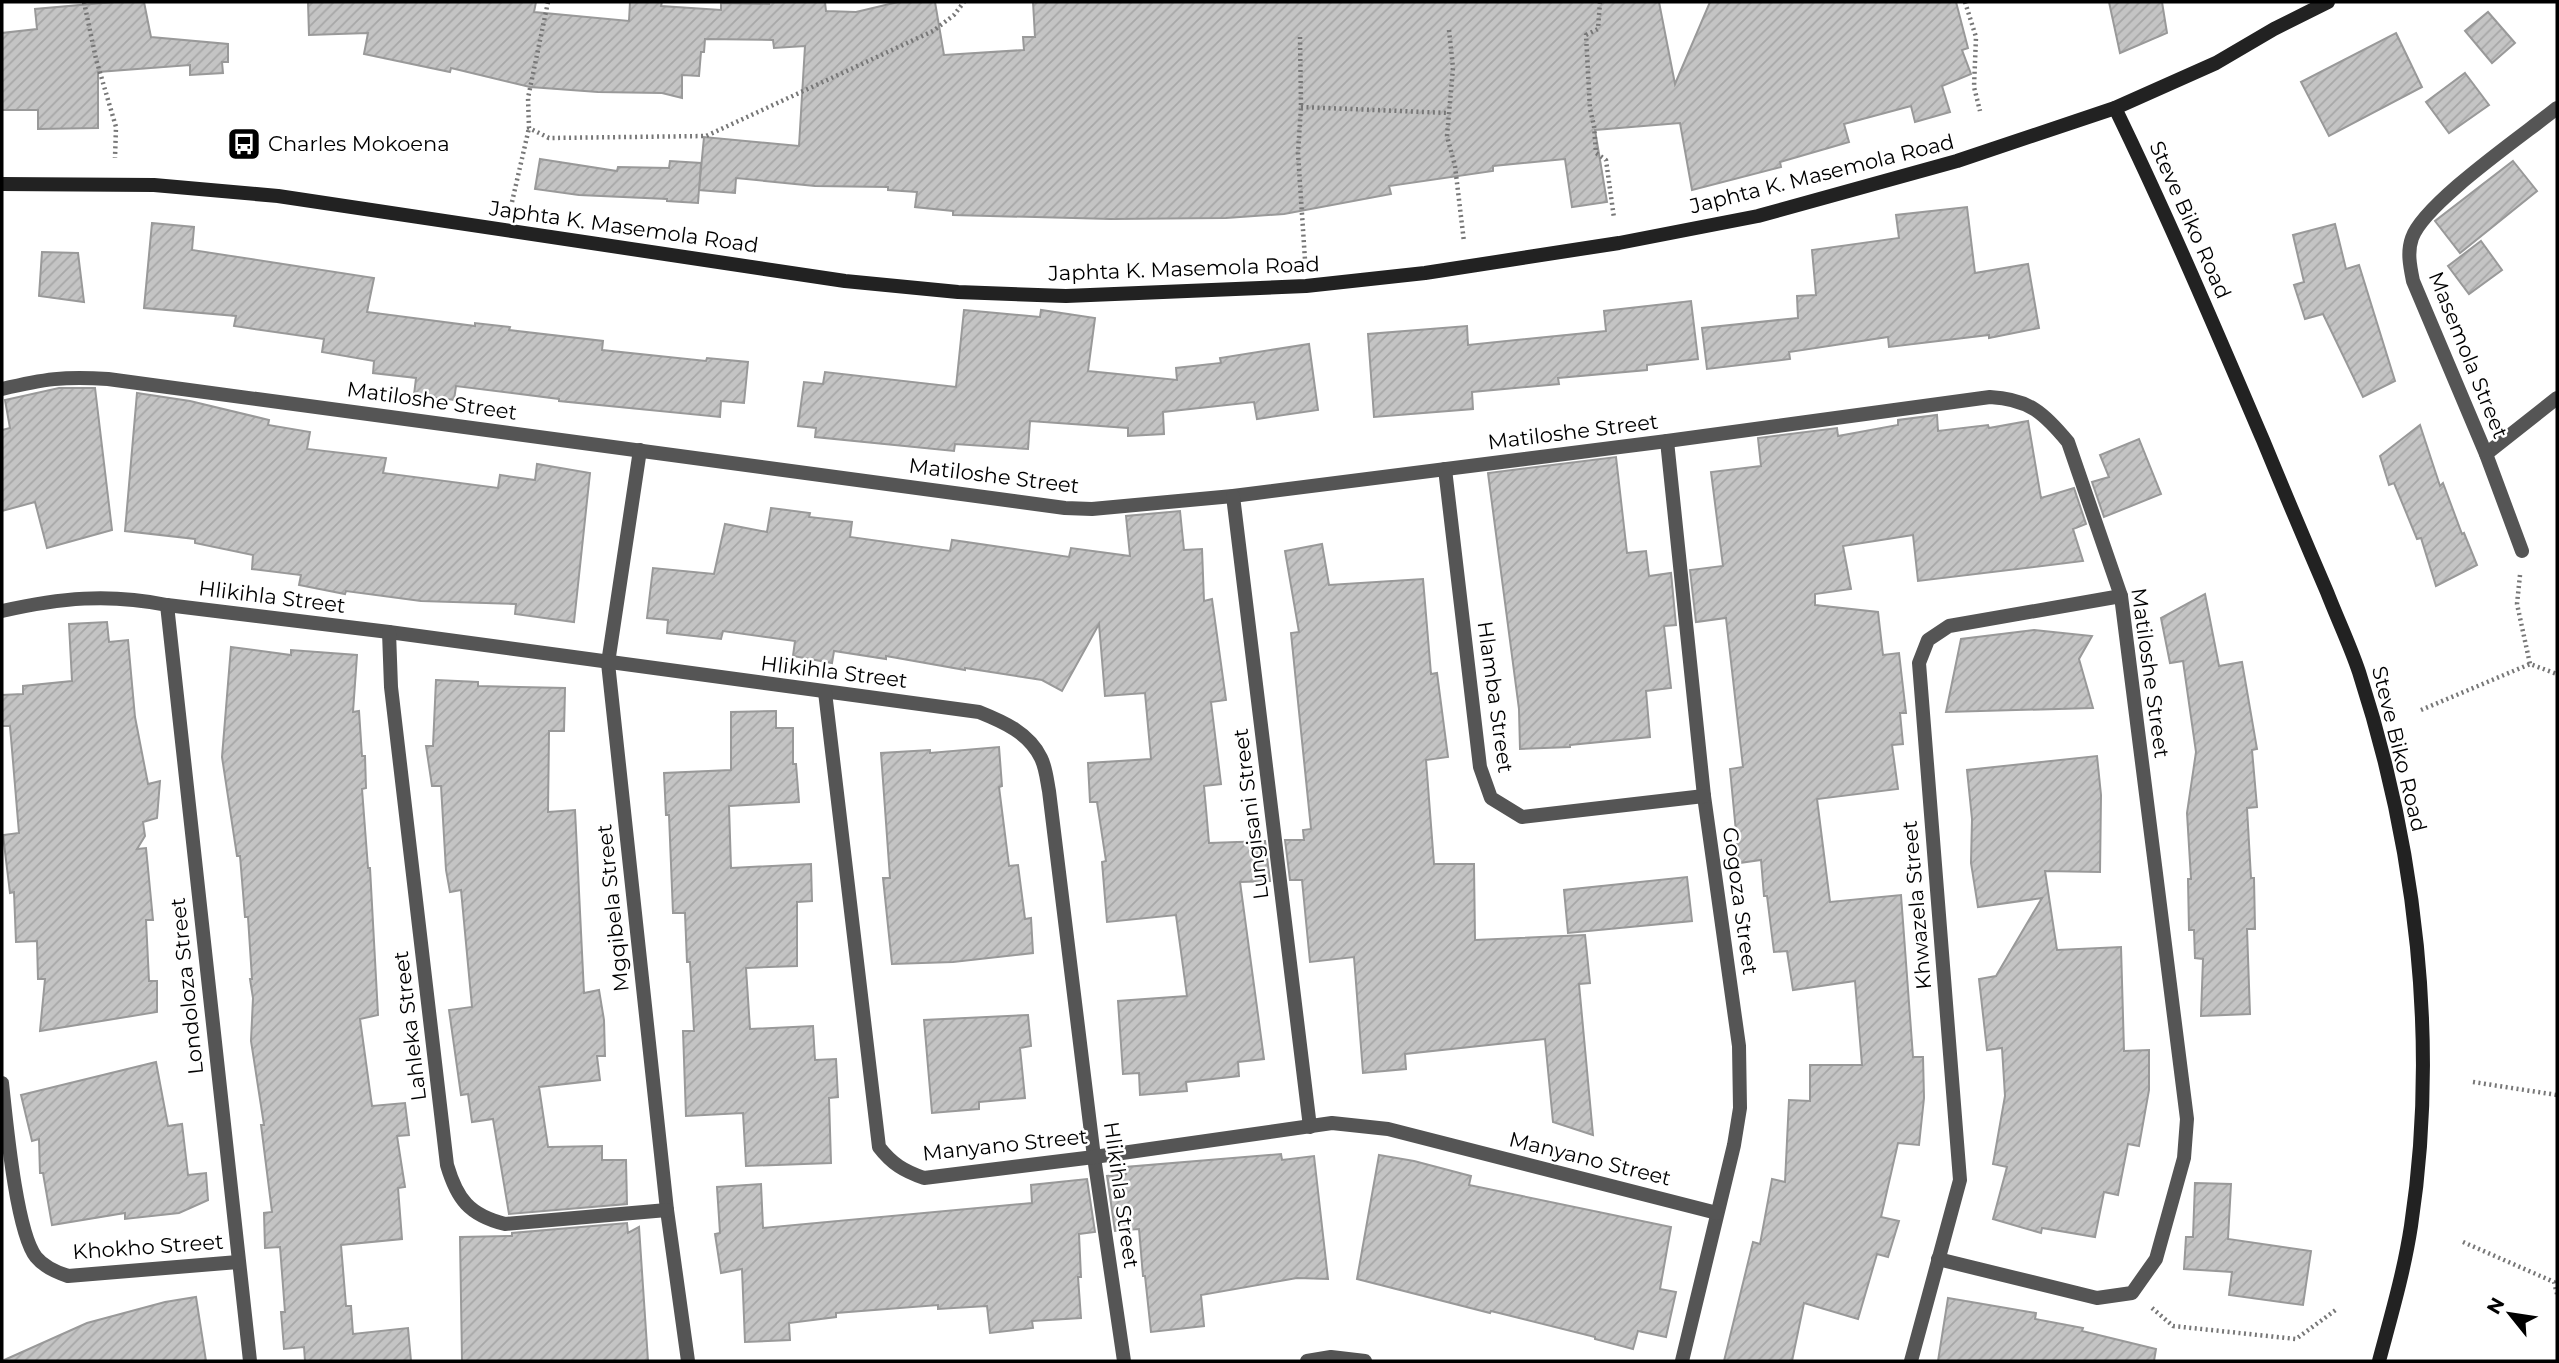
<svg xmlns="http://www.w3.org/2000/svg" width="2559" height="1363" font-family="Montserrat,sans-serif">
	<defs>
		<pattern id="building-hatch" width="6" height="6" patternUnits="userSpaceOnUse" patternTransform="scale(1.75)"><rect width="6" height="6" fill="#c4c4c4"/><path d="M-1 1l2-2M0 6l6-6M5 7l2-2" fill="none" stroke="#a7a7a7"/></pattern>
	</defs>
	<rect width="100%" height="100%" fill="#fff"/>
	<g fill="url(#building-hatch)" stroke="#999" stroke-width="2">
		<polygon points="114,2 144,2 151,37 228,44 228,62 222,62 223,73 190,75 190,65 98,72 98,128 38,129 38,110 2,110 2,33 37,29 35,9"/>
		<polygon points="308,2 536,2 534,12 629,21 630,2 662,2 661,6 721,10 721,3 769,4 769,2 825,2 826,11 856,12 898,2 935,2 944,55 1024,50 1023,37 1035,37 1033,2 1659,2 1675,84 1710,2 1956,2 1968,48 1962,50 1971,74 1942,86 1950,112 1915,122 1911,106 1844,124 1849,142 1780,162 1781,167 1692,190 1680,123 1595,130 1607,202 1572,207 1565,159 1493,166 1493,171 1389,186 1391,194 1284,214 1226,218 1111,219 953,215 953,211 915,207 917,192 888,190 888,187 815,186 736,178 735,193 699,190 704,137 799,146 805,46 774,48 773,40 705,39 704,52 701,52 699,76 682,75 682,98 662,93 598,92 530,87 451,68 450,72 364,54 368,33 309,35"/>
		<polygon points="2109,2 2162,2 2167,33 2120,53"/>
		<polygon points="2488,12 2515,43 2492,63 2465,31"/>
		<polygon points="2396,33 2422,87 2329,136 2301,82"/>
		<polygon points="2465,73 2489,105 2449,133 2426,102"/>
		<polygon points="540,159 617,171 618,167 669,168 670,161 701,163 698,203 667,201 667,199 579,195 535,189"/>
		<polygon points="2513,161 2537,191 2460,253 2435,221"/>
		<polygon points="1967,207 1975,273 2028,264 2039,328 1989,338 1989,335 1889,347 1888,337 1789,352 1790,359 1707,369 1702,328 1798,318 1797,296 1816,295 1812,250 1899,238 1896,215"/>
		<polygon points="152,223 194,227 192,250 374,278 367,312 475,326 475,323 510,327 509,330 603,341 602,350 706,361 707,358 748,362 744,403 721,401 720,417 559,401 559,399 456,386 454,400 414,395 416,378 373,373 374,361 322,352 324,339 234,326 236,316 144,308"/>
		<polygon points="2335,224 2346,269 2359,265 2395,381 2363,397 2323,314 2305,319 2294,285 2304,282 2293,235"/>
		<polygon points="2481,241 2502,270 2469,294 2448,266"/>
		<polygon points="42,252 78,253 84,302 39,296"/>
		<polygon points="1691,301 1698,359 1647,365 1647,370 1558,378 1559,384 1472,392 1473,409 1374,417 1368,334 1467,326 1468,345 1606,331 1604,311"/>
		<polygon points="964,310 1040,317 1041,310 1095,318 1088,371 1177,380 1176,368 1221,363 1220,358 1309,344 1318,410 1257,419 1254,402 1163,412 1164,434 1128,436 1128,428 1030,421 1028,449 955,444 954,451 815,437 816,428 798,426 804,382 823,384 825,372 956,387"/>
		<polygon points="59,388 95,388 112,530 47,548 35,502 2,511 2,430 10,428 5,400"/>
		<polygon points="137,393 190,401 269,420 268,425 310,432 307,449 386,458 383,473 498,488 500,475 535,480 537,464 590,473 574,622 515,614 516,604 421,601 346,591 345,594 299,585 301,575 252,569 253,555 195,543 195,539 125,531"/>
		<polygon points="1937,415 1938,431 1988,425 1989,428 2028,421 2041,498 2074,488 2086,524 2073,529 2083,561 1918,581 1913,535 1843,546 1851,589 1815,594 1815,605 1878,612 1883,655 1899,653 1906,713 1900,713 1903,744 1892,745 1898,789 1817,799 1830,902 1901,895 1913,1057 1923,1057 1924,1098 1919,1145 1898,1143 1881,1217 1899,1221 1888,1257 1877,1254 1858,1319 1804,1303 1792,1361 1724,1361 1753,1242 1760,1244 1772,1179 1785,1182 1789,1100 1810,1101 1810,1065 1862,1065 1855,981 1793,990 1787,951 1774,952 1767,896 1764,896 1761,860 1739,863 1730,769 1743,767 1726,618 1696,622 1690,570 1723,566 1711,472 1761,466 1758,438 1837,428 1838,436 1898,425 1898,420"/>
		<polygon points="2420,425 2440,486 2443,483 2462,534 2464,533 2477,565 2436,586 2421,538 2417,539 2394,483 2389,485 2380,456"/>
		<polygon points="2139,439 2161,494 2104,517 2092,482 2109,477 2100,455"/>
		<polygon points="1616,457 1627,553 1646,551 1649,576 1671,573 1676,625 1664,626 1671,688 1646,691 1650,737 1570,745 1570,747 1520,749 1519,709 1488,473"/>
		<polygon points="771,508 810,513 809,517 852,522 850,537 950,551 952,540 1069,557 1071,548 1130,556 1126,516 1180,511 1184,550 1202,549 1204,601 1212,599 1226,700 1211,702 1221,784 1204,786 1209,843 1265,841 1270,881 1240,882 1264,1059 1238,1062 1239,1076 1186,1082 1187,1091 1140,1095 1139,1073 1123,1074 1118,1001 1187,996 1176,915 1107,922 1102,862 1106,861 1097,802 1090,802 1088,763 1151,759 1145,693 1105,696 1099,624 1062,691 1042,680 965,668 965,670 886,656 886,659 834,651 832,663 793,656 795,641 723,631 721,639 667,633 668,620 647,618 653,568 714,574 725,524 767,532"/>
		<polygon points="1322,544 1329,585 1423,579 1431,674 1437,673 1448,757 1426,760 1434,864 1474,864 1475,940 1585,935 1590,983 1579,984 1593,1135 1553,1122 1545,1039 1405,1054 1406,1069 1363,1073 1354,957 1310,962 1302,880 1290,880 1285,840 1304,840 1303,830 1311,829 1291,633 1299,632 1285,551"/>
		<polygon points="2205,594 2219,666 2242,662 2257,749 2252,750 2257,807 2247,808 2251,878 2254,878 2255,929 2247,929 2250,1014 2201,1016 2203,959 2195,958 2194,930 2189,930 2188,879 2191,879 2187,813 2196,752 2183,661 2170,663 2161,618"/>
		<polygon points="107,622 109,642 128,640 135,717 148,784 160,781 157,818 143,822 145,836 137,849 146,848 153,920 146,920 149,981 157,981 157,1012 40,1031 45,979 38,979 37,941 16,942 14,892 10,893 3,835 19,833 10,726 2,726 2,695 23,694 23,686 72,681 69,624"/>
		<polygon points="2034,630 2092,636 2079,659 2093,708 1946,712 1961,639"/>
		<polygon points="231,647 291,655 291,650 357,655 353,712 359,711 362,756 365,756 366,788 362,789 368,868 370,868 378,1015 360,1019 372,1106 405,1103 409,1135 397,1136 405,1187 398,1188 402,1239 341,1245 346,1306 351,1306 353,1334 408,1328 411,1361 305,1361 304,1347 284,1349 281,1312 285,1312 280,1247 265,1248 264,1213 272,1212 261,1125 264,1125 251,1041 253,998 250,979 252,979 248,917 245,917 240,856 237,856 222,757"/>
		<polygon points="436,680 478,682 478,686 565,688 564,731 549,731 548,812 575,810 584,993 599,990 604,1020 605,1056 597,1056 600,1080 539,1087 548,1147 602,1146 602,1160 626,1160 627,1204 509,1214 493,1119 472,1122 468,1094 461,1095 449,1010 472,1007 461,890 450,892 446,870 441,786 432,786 426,746 433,746"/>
		<polygon points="776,711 776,728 793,728 793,764 796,764 799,802 729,806 731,868 811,864 812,901 797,902 797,966 746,968 750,1029 813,1026 815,1060 836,1059 838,1097 829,1098 831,1163 746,1166 743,1113 686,1116 683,1031 694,1031 690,962 687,962 685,913 673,913 669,815 666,815 664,773 731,770 731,712"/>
		<polygon points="999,747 1002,786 999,787 1009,866 1018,865 1025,919 1031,918 1033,953 953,962 892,964 883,878 890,878 881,753 930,750 930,753"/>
		<polygon points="2097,756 2101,795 2100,872 2045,871 2057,950 2121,947 2124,1051 2149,1050 2149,1090 2139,1146 2128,1144 2118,1195 2104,1192 2095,1237 2042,1228 2041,1233 1993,1219 2007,1167 1993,1164 2005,1096 2002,1048 1987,1050 1979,979 1996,976 2042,898 1978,907 1971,863 1972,819 1967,770"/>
		<polygon points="1687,877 1692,921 1568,933 1564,890"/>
		<polygon points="1028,1015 1031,1046 1020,1048 1025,1098 979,1102 979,1109 932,1113 924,1020"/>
		<polygon points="156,1062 168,1126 182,1124 188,1175 206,1173 208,1200 179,1213 125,1219 125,1213 52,1225 43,1173 40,1173 39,1139 32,1141 21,1095"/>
		<polygon points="1281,1154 1282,1160 1314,1156 1328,1279 1297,1278 1201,1295 1204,1326 1151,1332 1145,1276 1143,1276 1139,1229 1115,1231 1107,1176 1126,1174 1125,1167"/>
		<polygon points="1379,1155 1414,1161 1471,1176 1469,1185 1671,1227 1660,1289 1676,1292 1666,1337 1638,1331 1633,1349 1595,1339 1595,1337 1491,1311 1490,1313 1357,1279"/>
		<polygon points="1087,1179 1095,1232 1079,1234 1081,1277 1078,1277 1081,1318 1032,1321 1033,1328 990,1333 987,1306 938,1309 938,1305 836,1313 836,1317 789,1323 790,1340 745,1342 742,1269 721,1273 715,1234 720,1233 717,1187 761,1184 763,1228 1032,1203 1031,1185"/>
		<polygon points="2195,1183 2231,1184 2228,1239 2311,1251 2303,1305 2229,1295 2232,1272 2184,1269 2186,1237 2193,1237"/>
		<polygon points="627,1223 628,1233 639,1227 648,1361 462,1361 460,1237 512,1236 512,1233"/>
		<polygon points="196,1297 206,1361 2,1361 87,1323 165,1302"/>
		<polygon points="1948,1298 2036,1313 2035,1319 2083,1328 2082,1331 2156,1349 2154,1361 1938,1361"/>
	</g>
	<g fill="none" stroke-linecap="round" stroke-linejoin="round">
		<g stroke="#777" stroke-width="4.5" stroke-dasharray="2 3.5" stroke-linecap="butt">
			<polyline points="84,2 96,59 116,127 115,158"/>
			<polyline points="548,2 528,98 529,128 549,138 706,136 933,31 954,15 964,2"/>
			<polyline points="1600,2 1598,29 1586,35 1590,109 1594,126 1596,153 1606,160 1614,218"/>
			<polyline points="1965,2 1976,37 1974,87 1980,111"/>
			<polyline points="1449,30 1453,68 1447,136 1455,166 1464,242"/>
			<polyline points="1300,37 1301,107 1298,153 1305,260"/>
			<polyline points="1301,107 1449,113"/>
			<polyline points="512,202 529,128"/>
			<polyline points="2520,575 2517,604 2530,664"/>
			<polyline points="2421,710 2530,664 2557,674"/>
			<polyline points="2473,1082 2557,1095"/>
			<polyline points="2463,1242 2554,1282 2557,1294"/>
			<polyline points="2152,1308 2173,1326 2296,1339 2337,1309"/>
		</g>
		<g stroke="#555" stroke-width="14">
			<path d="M 2,389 C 44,379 64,376 108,379 L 1065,508 L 1092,509 L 1233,496 L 1667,441 L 1990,397 C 2029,399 2044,413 2068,442 L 2121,596 L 2187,1119 L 2184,1158 L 2156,1259 L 2132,1293 L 2097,1298 L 1938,1259"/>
			<polyline points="1667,441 1704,796 1739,1046 1740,1108 1734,1145 1682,1361"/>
			<polyline points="640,450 608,663 667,1210 688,1361"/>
			<polyline points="2486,454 2557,398"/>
			<polyline points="1445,469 1480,767 1491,798 1522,817 1704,796"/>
			<polyline points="1233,496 1310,1127"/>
			<path d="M 2522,551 L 2486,454 L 2413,281 C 2410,266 2407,252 2412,238 C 2424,203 2525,134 2557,108"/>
			<polyline points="167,605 250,1361"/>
			<path d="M 2,611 C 60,598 108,593 167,605 L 389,632 L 979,712 C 1004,722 1029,733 1041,758 C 1046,768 1047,781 1049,791 L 1094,1157 L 1124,1361"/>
			<path d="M 389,632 L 391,687 L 447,1165 C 457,1199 469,1215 505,1224 L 667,1210"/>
			<path d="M 825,692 L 879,1147 C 892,1164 904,1171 924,1178 L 1094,1157 L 1332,1123 L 1388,1129 L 1717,1213"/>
			<path d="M 2,1083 C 6,1119 16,1232 36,1257 C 44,1267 56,1272 68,1276 L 238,1262"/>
			<polyline points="1307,1361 1331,1357 1365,1361"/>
			<polyline points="1911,1361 1960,1180 1919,663 1928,640 1949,626 2121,596"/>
		</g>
		<g stroke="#222" stroke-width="14">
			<path d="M 2115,108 C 2168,217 2215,328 2263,440 C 2284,491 2305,541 2327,592 C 2337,618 2350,645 2359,672 C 2416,848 2439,1042 2411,1226 C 2404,1272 2391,1316 2379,1361"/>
			<polyline points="2,184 154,185 278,196 845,281 958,292 1066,296 1306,286 1425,273 1619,243 1758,216 1957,161 2115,108 2216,63 2274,29 2328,2"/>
		</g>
	</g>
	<defs>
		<symbol id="bus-square" viewBox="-11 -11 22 22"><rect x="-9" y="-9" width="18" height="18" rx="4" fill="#000" stroke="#fff"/><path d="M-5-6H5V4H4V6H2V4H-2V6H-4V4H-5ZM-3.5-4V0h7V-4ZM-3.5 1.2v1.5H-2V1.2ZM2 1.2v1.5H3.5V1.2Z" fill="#fff"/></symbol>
	</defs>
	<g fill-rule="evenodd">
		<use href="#bus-square" x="225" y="125" width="38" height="38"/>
	</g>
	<g text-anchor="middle" stroke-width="5" stroke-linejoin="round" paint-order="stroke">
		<g font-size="21" fill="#000" stroke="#fff" text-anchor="start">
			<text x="268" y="151">Charles Mokoena</text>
		</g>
		<g font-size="21" fill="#000" stroke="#fff">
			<text transform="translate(1822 174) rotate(-14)" y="7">Japhta K. Masemola Road</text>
			<text transform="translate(2190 220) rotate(66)" y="7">Steve Biko Road</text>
			<text transform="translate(624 227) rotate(8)" y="7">Japhta K. Masemola Road</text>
			<text transform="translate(1184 269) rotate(-2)" y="7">Japhta K. Masemola Road</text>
			<text transform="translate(2468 355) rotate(68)" y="7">Masemola Street</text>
			<text transform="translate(432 401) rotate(8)" y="7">Matiloshe Street</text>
			<text transform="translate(1573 432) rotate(-7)" y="7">Matiloshe Street</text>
			<text transform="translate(994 476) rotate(7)" y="7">Matiloshe Street</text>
			<text transform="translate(272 597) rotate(7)" y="7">Hlikihla Street</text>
			<text transform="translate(834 672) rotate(7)" y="7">Hlikihla Street</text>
			<text transform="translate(2150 673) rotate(82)" y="7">Matiloshe Street</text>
			<text transform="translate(1495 697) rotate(82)" y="7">Hlamba Street</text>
			<text transform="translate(2399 749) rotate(76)" y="7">Steve Biko Road</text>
			<text transform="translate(1251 814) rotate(-97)" y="7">Lungisani Street</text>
			<text transform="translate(1740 901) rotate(82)" y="7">Gogoza Street</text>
			<text transform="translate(1917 905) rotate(-95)" y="7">Khwazela Street</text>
			<text transform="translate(613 908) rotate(-96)" y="7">Mgqibela Street</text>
			<text transform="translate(187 986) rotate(-96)" y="7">Londoloza Street</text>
			<text transform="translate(410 1026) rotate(-97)" y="7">Lahleka Street</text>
			<text transform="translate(1005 1145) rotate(-6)" y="7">Manyano Street</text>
			<text transform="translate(1590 1159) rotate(14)" y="7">Manyano Street</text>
			<text transform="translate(1121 1195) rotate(82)" y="7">Hlikihla Street</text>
			<text transform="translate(148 1247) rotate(-4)" y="7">Khokho Street</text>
		</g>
	</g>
	<rect width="2559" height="1363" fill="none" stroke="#000000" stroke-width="7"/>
	<g transform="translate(2510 1314) rotate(300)" stroke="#ffffff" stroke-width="5" paint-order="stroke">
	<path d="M0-5L12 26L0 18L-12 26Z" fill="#000000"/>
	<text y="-10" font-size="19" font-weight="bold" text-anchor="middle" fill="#000000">N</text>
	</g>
</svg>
